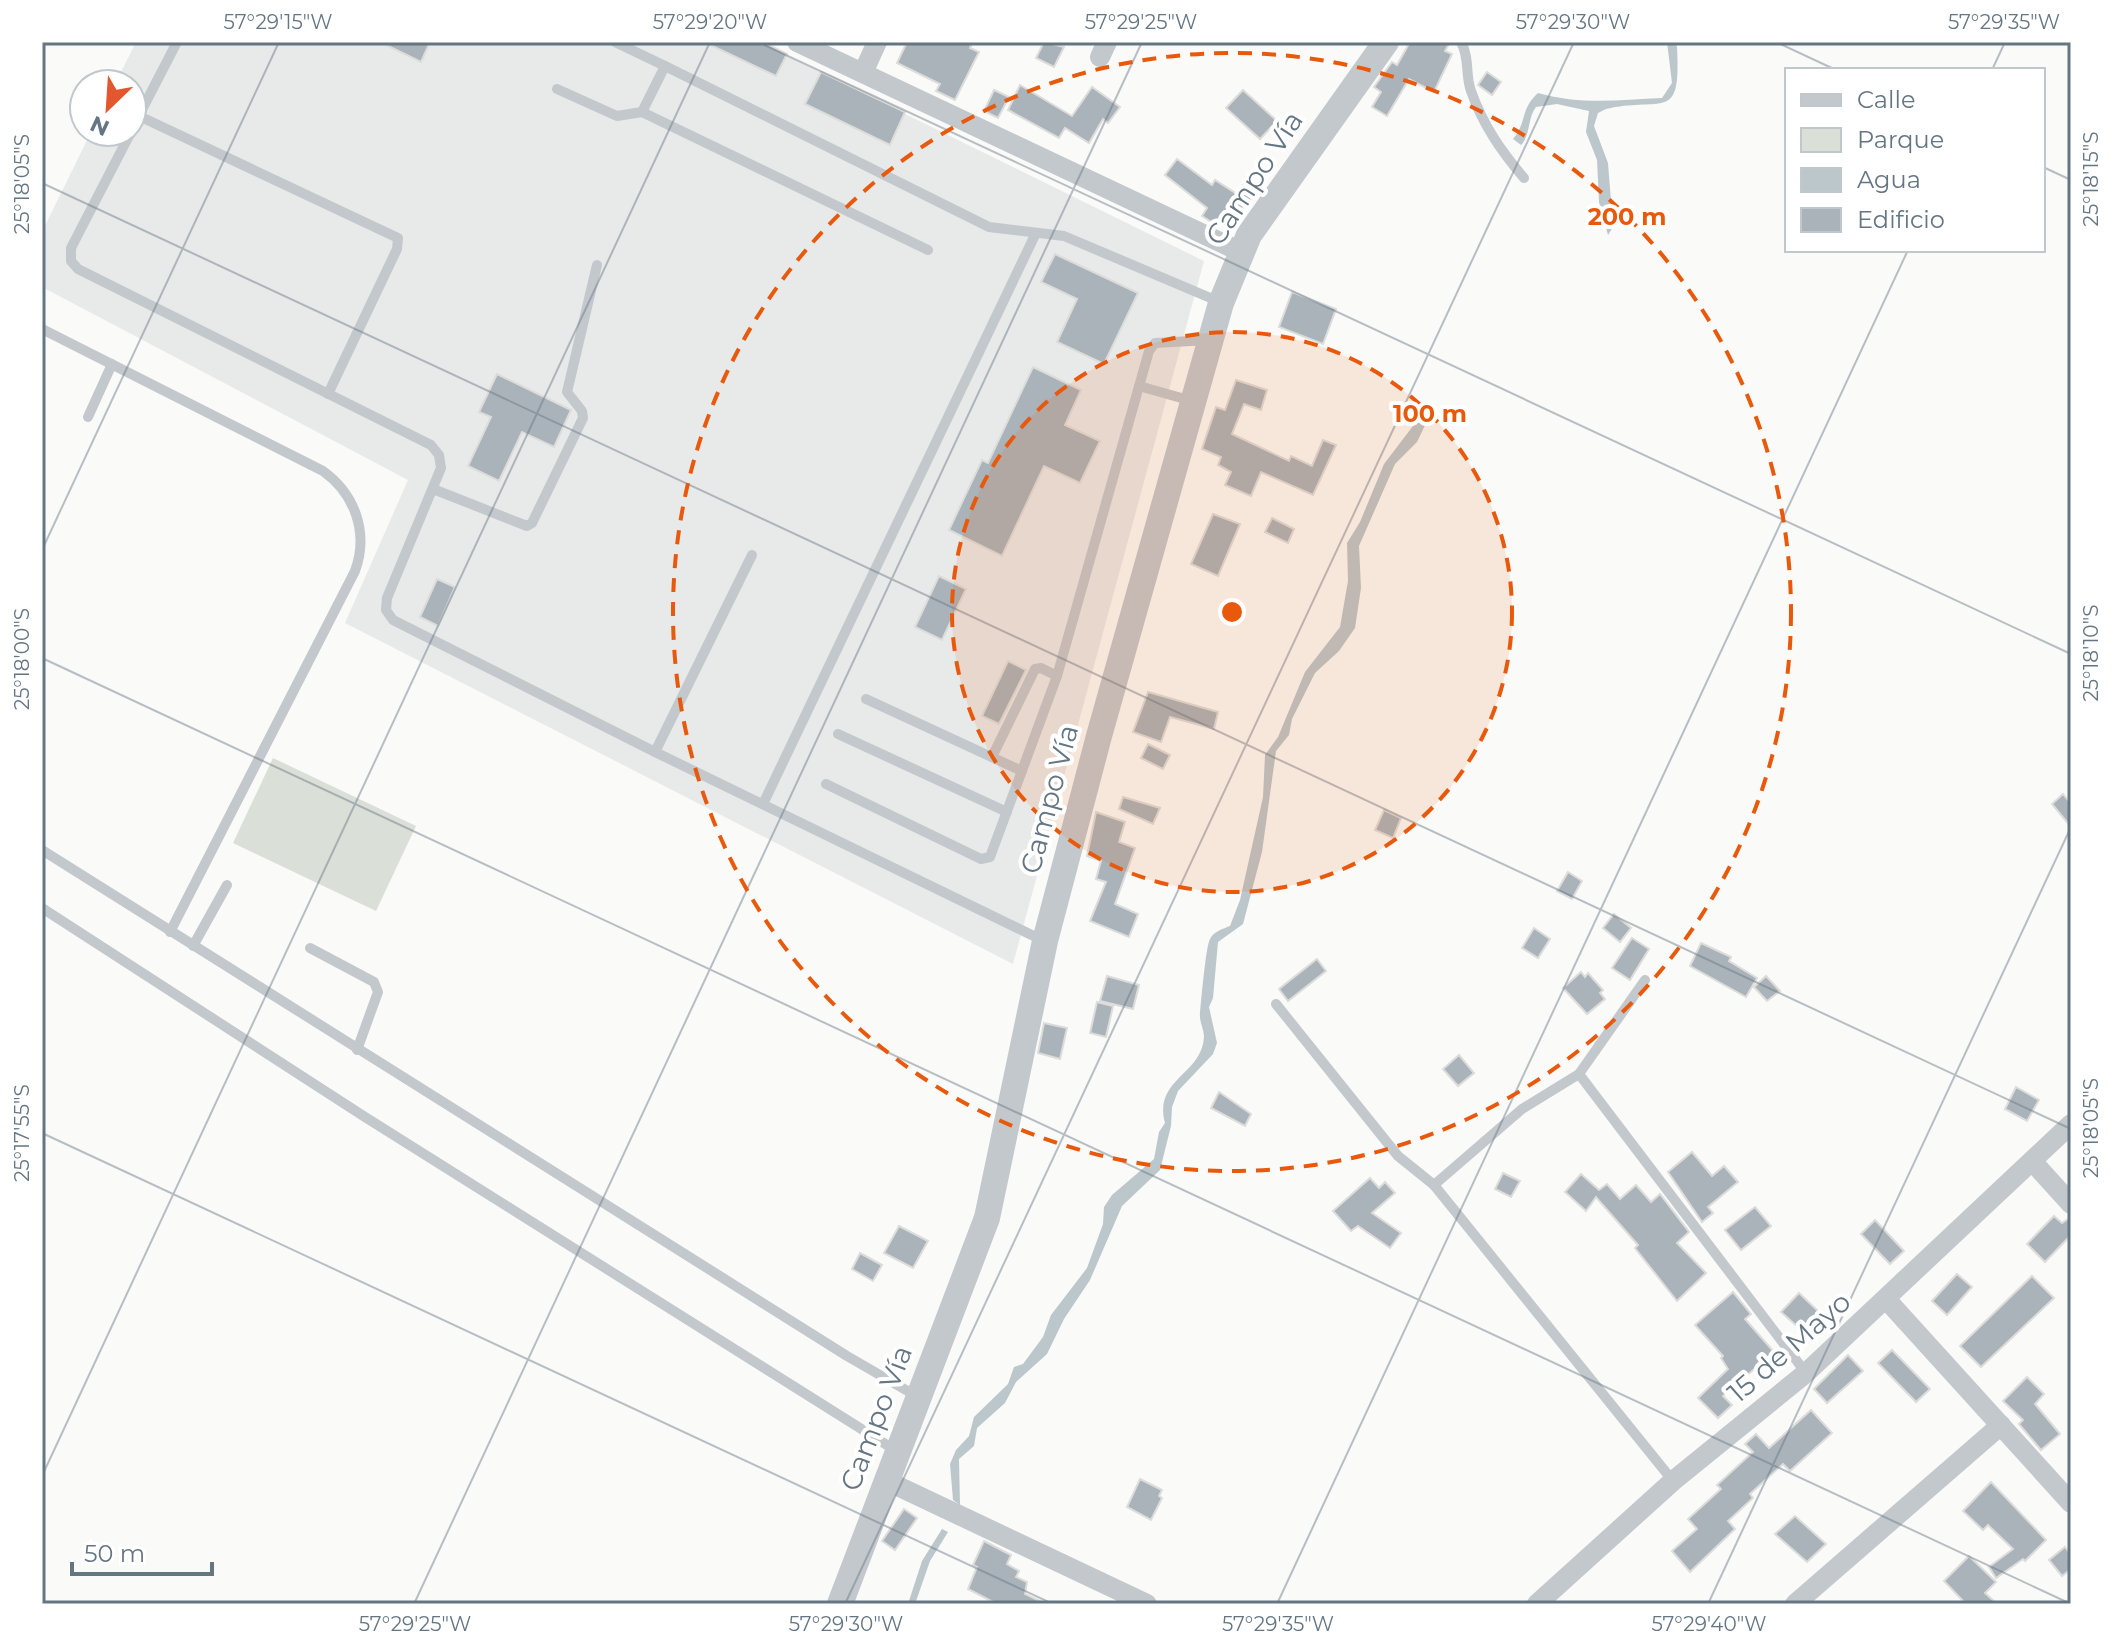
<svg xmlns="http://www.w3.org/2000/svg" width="2113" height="1646" font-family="Montserrat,sans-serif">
	<rect width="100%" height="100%" fill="#fafaf8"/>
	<polygon fill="#e8e9e9" points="136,42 759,42 1204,261 1013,964 345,623 408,480 42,287 42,232 91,132 132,132 132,84 115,84"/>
	<polygon fill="#dadfd7" points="273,758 416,826 376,911 233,843"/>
	<g fill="#bbc7cb">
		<path d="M 1667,42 L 1675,42 L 1677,47 C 1681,124 1664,96 1606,109 L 1598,113 L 1594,126 L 1608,163 L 1613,227 L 1608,235 L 1599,202 L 1597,160 L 1586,132 L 1589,111 L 1557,104 L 1536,107 C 1527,119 1531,134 1521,145 L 1513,139 C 1527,123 1520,109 1538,93 C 1580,105 1619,100 1662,98 L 1672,83 Z"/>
		<path d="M 1420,405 L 1426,407 L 1428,419 L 1417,442 L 1395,464 L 1359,546 L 1361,588 L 1355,628 L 1339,651 L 1315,673 L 1292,719 L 1289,735 L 1276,751 L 1262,852 L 1243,924 L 1218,942 L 1213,998 L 1209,1007 L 1217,1043 L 1213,1054 L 1178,1091 L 1172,1107 L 1171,1126 L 1160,1170 L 1122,1206 L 1090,1280 L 1064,1319 L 1047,1354 L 1016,1382 L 1005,1403 L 977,1428 L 974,1446 L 959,1459 L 960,1505 L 953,1500 L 950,1464 L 956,1450 L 969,1436 L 974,1417 L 1008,1384 L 1014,1367 L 1023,1364 L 1043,1337 L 1051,1315 L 1087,1268 L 1103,1224 L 1104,1207 L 1112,1195 L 1154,1159 L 1159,1132 L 1165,1123 C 1153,1079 1202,1075 1204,1037 C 1204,1029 1199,1021 1200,1013 C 1201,1002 1206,945 1210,939 C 1214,931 1223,929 1230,926 L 1240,900 L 1263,797 L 1265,755 L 1278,737 L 1305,672 L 1340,627 L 1348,581 L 1347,543 L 1360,522 L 1384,464 L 1416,422 Z"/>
		<polygon points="942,1529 948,1532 930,1561 915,1604 908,1604 922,1561"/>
	</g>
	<g fill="#aab3b9" stroke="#dcdcda" stroke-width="2">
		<polygon points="380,42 430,42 421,62"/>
		<polygon points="704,42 763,42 787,54 776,76"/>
		<polygon points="907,42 973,42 970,48 979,52 955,100 936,91 940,84 897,63"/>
		<polygon points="1044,42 1064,47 1054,67 1036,58"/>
		<polygon points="1410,42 1450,42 1445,51 1452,54 1434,92 1409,79 1387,116 1372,107 1381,92 1374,87 1392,62 1397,65"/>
		<polygon points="821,72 905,112 890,145 805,104"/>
		<polygon points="1487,72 1501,82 1492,95 1478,85"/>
		<polygon points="1020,85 1072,116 1092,87 1120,107 1108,123 1103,119 1089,143 1065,128 1059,138 1008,110"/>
		<polygon points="994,90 1009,97 998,118 984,111"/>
		<polygon points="1243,90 1277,121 1260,139 1226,108"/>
		<polygon points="1177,159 1212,185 1215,180 1237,194 1243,184 1257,192 1235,217 1224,211 1216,225 1202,216 1207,208 1165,175"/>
		<polygon points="1055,254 1138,293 1104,364 1057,342 1077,299 1041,282"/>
		<polygon points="1292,292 1336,309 1323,344 1279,327"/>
		<polygon points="1033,367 1081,390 1065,425 1100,441 1080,483 1044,466 1002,556 949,530 982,460 988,463"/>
		<polygon points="497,374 571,410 554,447 522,432 499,481 468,466 491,417 479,412"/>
		<polygon points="1236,380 1267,390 1261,410 1244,404 1232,434 1289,461 1291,456 1312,466 1323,440 1336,445 1313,495 1261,472 1251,496 1225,485 1231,472 1218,465 1221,457 1202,449 1216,407 1225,410"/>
		<polygon points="1213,514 1240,524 1218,576 1191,564"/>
		<polygon points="1272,518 1294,529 1288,543 1265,532"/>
		<polygon points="939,576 966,589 942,640 915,627"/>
		<polygon points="437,579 455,587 438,626 420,617"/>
		<polygon points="1008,661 1026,670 999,724 982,716"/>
		<polygon points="1148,692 1218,712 1214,729 1170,717 1161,742 1133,732"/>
		<polygon points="1148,744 1170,755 1163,769 1141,758"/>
		<polygon points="2063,794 2071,804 2071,827 2052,804"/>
		<polygon points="1123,797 1160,808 1153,824 1119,809"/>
		<polygon points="1384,810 1401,818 1393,838 1375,830"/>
		<polygon points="1096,812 1125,822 1119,842 1135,848 1115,904 1138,914 1129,937 1090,921 1106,882 1096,879 1101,861 1087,856"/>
		<polygon points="1568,872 1582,881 1572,899 1557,891"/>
		<polygon points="1614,914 1631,928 1620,942 1603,928"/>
		<polygon points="1534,928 1550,939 1538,958 1522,948"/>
		<polygon points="1632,938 1649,949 1630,980 1612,968"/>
		<polygon points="1701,943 1731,957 1729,961 1757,978 1746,997 1690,966"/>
		<polygon points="1317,959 1326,971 1288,1001 1279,989"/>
		<polygon points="1581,972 1585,977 1588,973 1603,990 1600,993 1605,999 1587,1014 1563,988"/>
		<polygon points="1107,976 1139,985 1133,1009 1100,1001"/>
		<polygon points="1766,976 1780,991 1767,1001 1754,987"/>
		<polygon points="1097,1002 1113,1006 1106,1037 1090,1033"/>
		<polygon points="1044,1023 1067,1028 1060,1059 1038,1053"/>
		<polygon points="1459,1055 1474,1073 1458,1086 1443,1069"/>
		<polygon points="2016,1087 2039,1100 2027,1121 2005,1109"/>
		<polygon points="1219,1092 1251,1114 1245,1126 1211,1108"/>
		<polygon points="1692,1152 1712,1176 1724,1166 1738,1182 1708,1207 1713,1213 1702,1222 1668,1172"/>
		<polygon points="1503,1173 1520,1181 1511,1197 1495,1189"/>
		<polygon points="1581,1174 1599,1190 1607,1184 1620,1199 1636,1185 1651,1202 1660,1194 1689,1232 1677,1243 1706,1273 1677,1301 1635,1248 1638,1245 1596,1197 1586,1211 1565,1192"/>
		<polygon points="1370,1178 1379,1188 1385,1182 1395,1193 1372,1213 1401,1233 1390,1248 1358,1226 1351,1231 1333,1211"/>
		<polygon points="1755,1207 1771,1226 1741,1250 1725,1230"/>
		<polygon points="2054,1216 2062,1223 2071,1217 2071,1235 2045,1262 2027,1244"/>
		<polygon points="1875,1220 1904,1251 1890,1264 1861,1234"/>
		<polygon points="899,1226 928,1241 913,1268 884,1253"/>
		<polygon points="860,1253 882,1265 873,1281 852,1269"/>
		<polygon points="1957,1274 1972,1287 1947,1315 1932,1301"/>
		<polygon points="2032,1276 2054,1298 1981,1367 1960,1346"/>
		<polygon points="1733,1292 1751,1314 1745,1319 1774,1352 1723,1396 1732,1405 1718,1418 1698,1398 1728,1369 1721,1358 1723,1356 1695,1325"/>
		<polygon points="1799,1293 1819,1312 1804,1327 1798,1327 1781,1312"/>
		<polygon points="1892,1350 1930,1389 1916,1402 1878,1363"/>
		<polygon points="1848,1355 1863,1371 1827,1403 1814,1389"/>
		<polygon points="2027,1377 2044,1394 2035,1404 2060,1434 2041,1450 2019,1424 2023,1420 2003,1401"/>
		<polygon points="1811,1410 1832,1433 1790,1471 1783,1464 1750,1494 1753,1498 1728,1521 1735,1529 1690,1572 1672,1551 1697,1529 1688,1519 1721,1489 1717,1485 1753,1452 1745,1444 1756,1434 1769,1448"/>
		<polygon points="1140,1479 1162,1490 1159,1496 1162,1498 1151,1520 1127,1507"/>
		<polygon points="1991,1482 2046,1540 2025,1561 2023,1559 1996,1578 1989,1567 2013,1549 1988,1525 1983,1530 1963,1511"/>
		<polygon points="904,1509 917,1518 895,1550 882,1541"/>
		<polygon points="1795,1516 1826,1544 1807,1562 1775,1534"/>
		<polygon points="984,1541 1011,1555 1007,1564 1019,1571 1016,1577 1027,1582 1025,1594 1046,1604 997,1604 968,1589 977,1567 973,1565"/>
		<polygon points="2065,1547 2071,1555 2071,1569 2062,1576 2049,1560"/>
		<polygon points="1969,1556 1996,1582 1985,1593 1997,1604 1966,1604 1944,1581"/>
	</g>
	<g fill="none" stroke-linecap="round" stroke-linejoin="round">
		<g stroke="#c3c8cc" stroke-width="10">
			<polyline points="615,42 665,66"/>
			<path d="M 1461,42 C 1470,58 1465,75 1471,91 C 1483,125 1501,151 1524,178"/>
			<polyline points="557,89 617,116 642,112"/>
			<polyline points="139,116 398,238 397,249 328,394"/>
			<polyline points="132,129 177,42"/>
			<polyline points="131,132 71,248 71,261 78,269 431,445 439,455 441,468 387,598 386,610 393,620 655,752 1044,941"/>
			<polyline points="928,250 642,112 665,66 989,227 1064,236 1220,302"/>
			<path d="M 42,329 L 323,471 C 355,494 369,533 355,571 L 170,932"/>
			<polyline points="1139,386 1192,401"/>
			<polyline points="88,417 112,364"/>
			<polyline points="433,489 527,526 532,523 583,418 582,411 567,392 597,265"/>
			<polyline points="866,699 1022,771"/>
			<polyline points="838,734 1007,812"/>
			<polyline points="655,752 752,555"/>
			<polyline points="992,757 1035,669 1041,668 1057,676"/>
			<polyline points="826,784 981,859 990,857 1057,676 1149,351 1155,343 1209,340"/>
			<polyline points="763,804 1035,235"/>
			<polyline points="42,850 847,1356 918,1397"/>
			<polyline points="42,908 365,1117 898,1452"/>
			<polyline points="193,946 227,885"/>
			<polyline points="310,948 374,982 378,992 357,1050"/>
			<polyline points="1276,1004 1398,1156 1434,1185 1673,1481"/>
			<polyline points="1579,1074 1806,1373"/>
			<polyline points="1434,1185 1522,1109 1579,1074 1645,980"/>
		</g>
		<g stroke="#c3c8cc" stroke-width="20">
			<polyline points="797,42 1239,251"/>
			<polyline points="1100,57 1107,42"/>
			<polyline points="863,73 877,42"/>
			<polyline points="2032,1161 2071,1204"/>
			<polyline points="1886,1299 2071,1503"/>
			<polyline points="887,1481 1147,1604"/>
			<polyline points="1537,1604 1673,1481 1806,1373 2071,1124"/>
			<polyline points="1795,1604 2001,1425"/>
		</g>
		<polyline stroke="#c3c8cc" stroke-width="26" points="840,1604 987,1218 1045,941 1099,736 1221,303 1249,235 1386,42"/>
	</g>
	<path fill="none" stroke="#657683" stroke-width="2" stroke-opacity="0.45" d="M 758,42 L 2071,654M 1776,42 L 1836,70M 1992,70 L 2005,42M 2043,167 L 2071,180M 42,183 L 2071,1129M 42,550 L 279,42M 42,658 L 2071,1604M 42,1133 L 1053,1604M 42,1476 L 710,42M 414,1604 L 1142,42M 845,1604 L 1574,42M 1277,1604 L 1908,250M 1708,1604 L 2071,827"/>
	<circle cx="1232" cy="612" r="280" fill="#e8590c" fill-opacity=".12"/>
	<g fill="none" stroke="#e8590c" stroke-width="4" stroke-dasharray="14 10">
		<circle cx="1232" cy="612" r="280"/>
		<circle cx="1232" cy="612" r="559"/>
	</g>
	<g text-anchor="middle" stroke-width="8" stroke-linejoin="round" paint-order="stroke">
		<g font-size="28" fill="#657683" stroke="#fff">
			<text transform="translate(1254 178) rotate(-57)" y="10">Campo Vía</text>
			<text transform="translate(1049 799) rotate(-75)" y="10">Campo Vía</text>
			<text transform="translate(1789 1347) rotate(-41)" y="10">15 de Mayo</text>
			<text transform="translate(876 1418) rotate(-69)" y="10">Campo Vía</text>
		</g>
	</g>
	<circle cx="1232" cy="612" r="12" fill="#e8590c" stroke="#fff" stroke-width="4"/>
	<g font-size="24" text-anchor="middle" font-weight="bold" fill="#e8590c" stroke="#fff" stroke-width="8" stroke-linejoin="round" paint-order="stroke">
		<text x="1627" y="225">200 m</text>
		<text x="1430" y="422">100 m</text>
	</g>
	<rect width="2113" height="1646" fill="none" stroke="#ffffff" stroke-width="88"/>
	<rect x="1785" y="68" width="260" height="184" fill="#ffffff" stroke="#c1c8cd" stroke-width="2"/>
	<rect x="1801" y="94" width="40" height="12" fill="#c3c8cc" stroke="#c1c8cd" stroke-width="2"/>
	<text x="1857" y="108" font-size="24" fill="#657683">Calle</text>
	<rect x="1801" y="128" width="40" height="24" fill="#dadfd7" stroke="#c1c8cd" stroke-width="2"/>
	<text x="1857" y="148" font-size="24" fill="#657683">Parque</text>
	<rect x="1801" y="168" width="40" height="24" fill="#bbc7cb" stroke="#c1c8cd" stroke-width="2"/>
	<text x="1857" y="188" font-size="24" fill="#657683">Agua</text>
	<rect x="1801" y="208" width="40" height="24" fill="#aab3b9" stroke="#c1c8cd" stroke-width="2"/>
	<text x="1857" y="228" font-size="24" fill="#657683">Edificio</text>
	<g transform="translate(108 108) rotate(205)"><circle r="38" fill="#ffffff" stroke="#c1c8cd" stroke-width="2"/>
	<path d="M0-6L14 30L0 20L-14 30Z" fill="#e4572e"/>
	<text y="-12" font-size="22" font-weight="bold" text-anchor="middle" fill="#657683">N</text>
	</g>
	<path d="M72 1562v12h140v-12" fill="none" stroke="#657683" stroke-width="4"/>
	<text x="84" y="1562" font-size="24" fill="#657683" stroke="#ffffff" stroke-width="6" paint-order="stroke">50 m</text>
	<rect x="44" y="44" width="2025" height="1558" fill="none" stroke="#657683" stroke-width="3"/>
	<g font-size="20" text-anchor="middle" fill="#657683">
		<text x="278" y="29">57°29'15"W</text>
		<text x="710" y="29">57°29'20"W</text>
		<text x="1141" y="29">57°29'25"W</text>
		<text x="1573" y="29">57°29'30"W</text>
		<text x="2004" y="29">57°29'35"W</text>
		<text transform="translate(2091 179) rotate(-90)" y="7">25°18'15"S</text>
		<text transform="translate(22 184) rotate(-90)" y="7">25°18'05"S</text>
		<text transform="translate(2091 653) rotate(-90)" y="7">25°18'10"S</text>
		<text transform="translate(22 659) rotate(-90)" y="7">25°18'00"S</text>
		<text transform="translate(2091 1128) rotate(-90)" y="7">25°18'05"S</text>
		<text transform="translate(22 1133) rotate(-90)" y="7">25°17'55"S</text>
		<text x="415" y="1631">57°29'25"W</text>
		<text x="846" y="1631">57°29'30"W</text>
		<text x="1278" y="1631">57°29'35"W</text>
		<text x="1709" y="1631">57°29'40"W</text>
	</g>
</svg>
